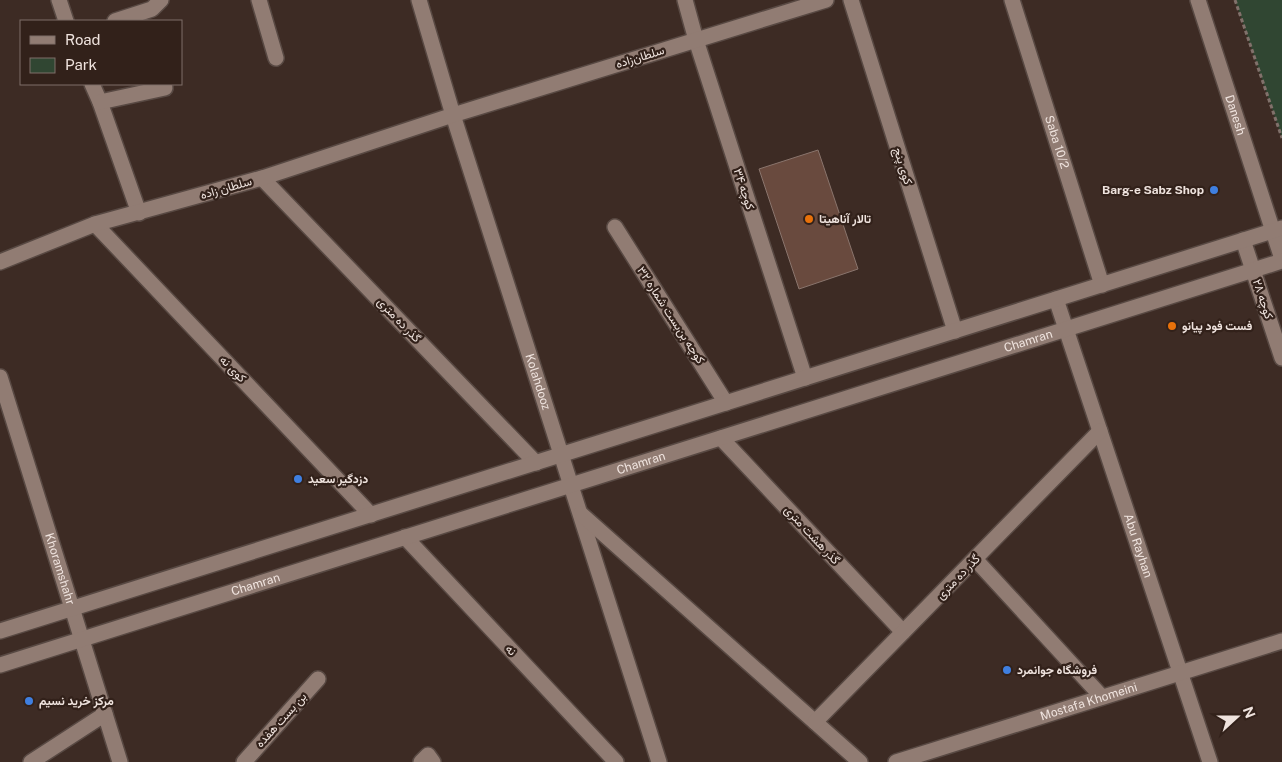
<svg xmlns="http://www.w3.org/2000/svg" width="1282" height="762" font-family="'Public Sans',Vazirmatn,sans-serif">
	<rect width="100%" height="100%" fill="#3d2b24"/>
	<polygon fill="#304632" points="1235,0 1282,0 1282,138"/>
	<polygon fill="#694a3e" stroke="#8a756d" points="818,150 858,269 799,289 759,169"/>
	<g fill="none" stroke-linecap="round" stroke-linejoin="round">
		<defs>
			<g id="minor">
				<polyline points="59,0 66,21"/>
				<polyline points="259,0 276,58"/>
				<path id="s1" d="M 419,0 L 453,115 L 659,762"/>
				<polyline points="685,0 696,40 805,378"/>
				<polyline points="851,0 955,331"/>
				<path id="s2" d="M 1012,0 L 1102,285"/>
				<path id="s3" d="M 1198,0 L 1282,259"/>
				<polyline points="115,21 152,9 161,0"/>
				<polyline points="92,84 100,102 139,213"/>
				<polyline points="100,102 165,88"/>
				<polyline points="262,178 536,463"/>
				<polyline points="95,224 371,515"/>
				<polyline points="615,227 726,403"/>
				<polyline points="1243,240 1282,358"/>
				<polyline points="0,262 95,224 262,178 453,115 826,0"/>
				<path id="s4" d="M 1056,299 L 1210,762"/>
				<path id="s5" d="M 0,377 L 120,762"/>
				<polyline points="721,438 903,632"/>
				<polyline points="581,514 860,762"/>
				<polyline points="405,537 616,762"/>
				<polyline points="975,559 1102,697"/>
				<polyline points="0,631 1282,228"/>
				<path id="s6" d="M 0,665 L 1282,261"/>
				<polyline points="815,722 1100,431"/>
				<polyline points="31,762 105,714"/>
				<polyline points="244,762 318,679"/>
				<polyline points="421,762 428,755 433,762"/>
				<path id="s7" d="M 896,762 L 1282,641"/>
			</g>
		</defs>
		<use href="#minor" stroke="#584943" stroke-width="18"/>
		<polyline stroke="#81716b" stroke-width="3" stroke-dasharray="4 2.5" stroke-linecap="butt" points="1235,0 1282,138"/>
		<use href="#minor" stroke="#917c73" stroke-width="15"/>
	</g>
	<g fill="#3f7fe0" stroke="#32211a" stroke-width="2">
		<circle cx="1214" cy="190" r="5"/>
		<circle cx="298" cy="479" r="5"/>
		<circle cx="1007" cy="670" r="5"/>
		<circle cx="29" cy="701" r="5"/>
	</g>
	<g fill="#e8710a" stroke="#32211a" stroke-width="2">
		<circle cx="809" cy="219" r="5"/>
		<circle cx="1172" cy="326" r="5"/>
	</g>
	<g text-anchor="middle" stroke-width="4.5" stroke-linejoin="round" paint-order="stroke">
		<g font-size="12" fill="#efe3de" stroke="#32211a">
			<text transform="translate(640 57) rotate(-17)" y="4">سلطان‌زاده</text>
			<text dy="4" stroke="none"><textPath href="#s3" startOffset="121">Danesh</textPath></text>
			<text dy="4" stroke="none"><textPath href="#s2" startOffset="149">Saba 10/2</textPath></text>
			<text transform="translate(903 166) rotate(73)" y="4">کوی پنج</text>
			<text transform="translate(226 188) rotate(-16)" y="4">سلطان زاده</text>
			<text transform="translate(744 189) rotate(72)" y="4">کوچه ۳۴</text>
			<text transform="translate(1263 299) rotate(72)" y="4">کوچه ۲۸</text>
			<text transform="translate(671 315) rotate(57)" y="4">کوچه بن‌بست شماره ۳۲</text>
			<text transform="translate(399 320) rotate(46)" y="4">گذر ده متری</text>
			<text dy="4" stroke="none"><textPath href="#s6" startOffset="1078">Chamran</textPath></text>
			<text transform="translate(233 369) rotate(46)" y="4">کوی نه</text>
			<text dy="4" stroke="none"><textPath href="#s1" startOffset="400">Kolahdooz</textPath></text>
			<text dy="4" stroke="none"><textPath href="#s6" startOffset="672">Chamran</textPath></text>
			<text transform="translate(812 535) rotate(47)" y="4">گذر هشت متری</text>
			<text dy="4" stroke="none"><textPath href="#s4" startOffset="260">Abu Rayhan</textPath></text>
			<text dy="4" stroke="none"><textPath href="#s5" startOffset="201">Khoramshahr</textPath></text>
			<text transform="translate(958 577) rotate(-46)" y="4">گذر ده متری</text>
			<text dy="4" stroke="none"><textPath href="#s6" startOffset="268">Chamran</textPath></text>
			<text transform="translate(511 650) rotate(47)" y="4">نه</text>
			<text dy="4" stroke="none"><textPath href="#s7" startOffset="202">Mostafa Khomeini</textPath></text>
			<text transform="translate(281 720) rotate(-48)" y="4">بن بست هفده</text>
		</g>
		<g font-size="12" font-weight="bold" fill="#efe3de" stroke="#32211a" text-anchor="start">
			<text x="1204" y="194" text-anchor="end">Barg-e Sabz Shop</text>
			<text x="819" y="223">تالار آناهیتا</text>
			<text x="1182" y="330">فست فود پیانو</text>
			<text x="308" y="483">دزدگیر سعید</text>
			<text x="1017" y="674">فروشگاه جوانمرد</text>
			<text x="39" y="705">مرکز خرید نسیم</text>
		</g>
	</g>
	<rect x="20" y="20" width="162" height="65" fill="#32211a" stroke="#7e6f68"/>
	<rect x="30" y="36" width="25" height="8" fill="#917c73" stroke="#7e6f68"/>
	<text x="65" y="45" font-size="15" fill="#efe3de">Road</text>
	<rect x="30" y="58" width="25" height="15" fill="#304632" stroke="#7e6f68"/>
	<text x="65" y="70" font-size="15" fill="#efe3de">Park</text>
	<g transform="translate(1237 717) rotate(69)" stroke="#32211a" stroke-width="4" paint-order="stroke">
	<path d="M0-4L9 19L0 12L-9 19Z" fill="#efe3de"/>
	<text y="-8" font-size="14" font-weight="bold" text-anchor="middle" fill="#efe3de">N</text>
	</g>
</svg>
